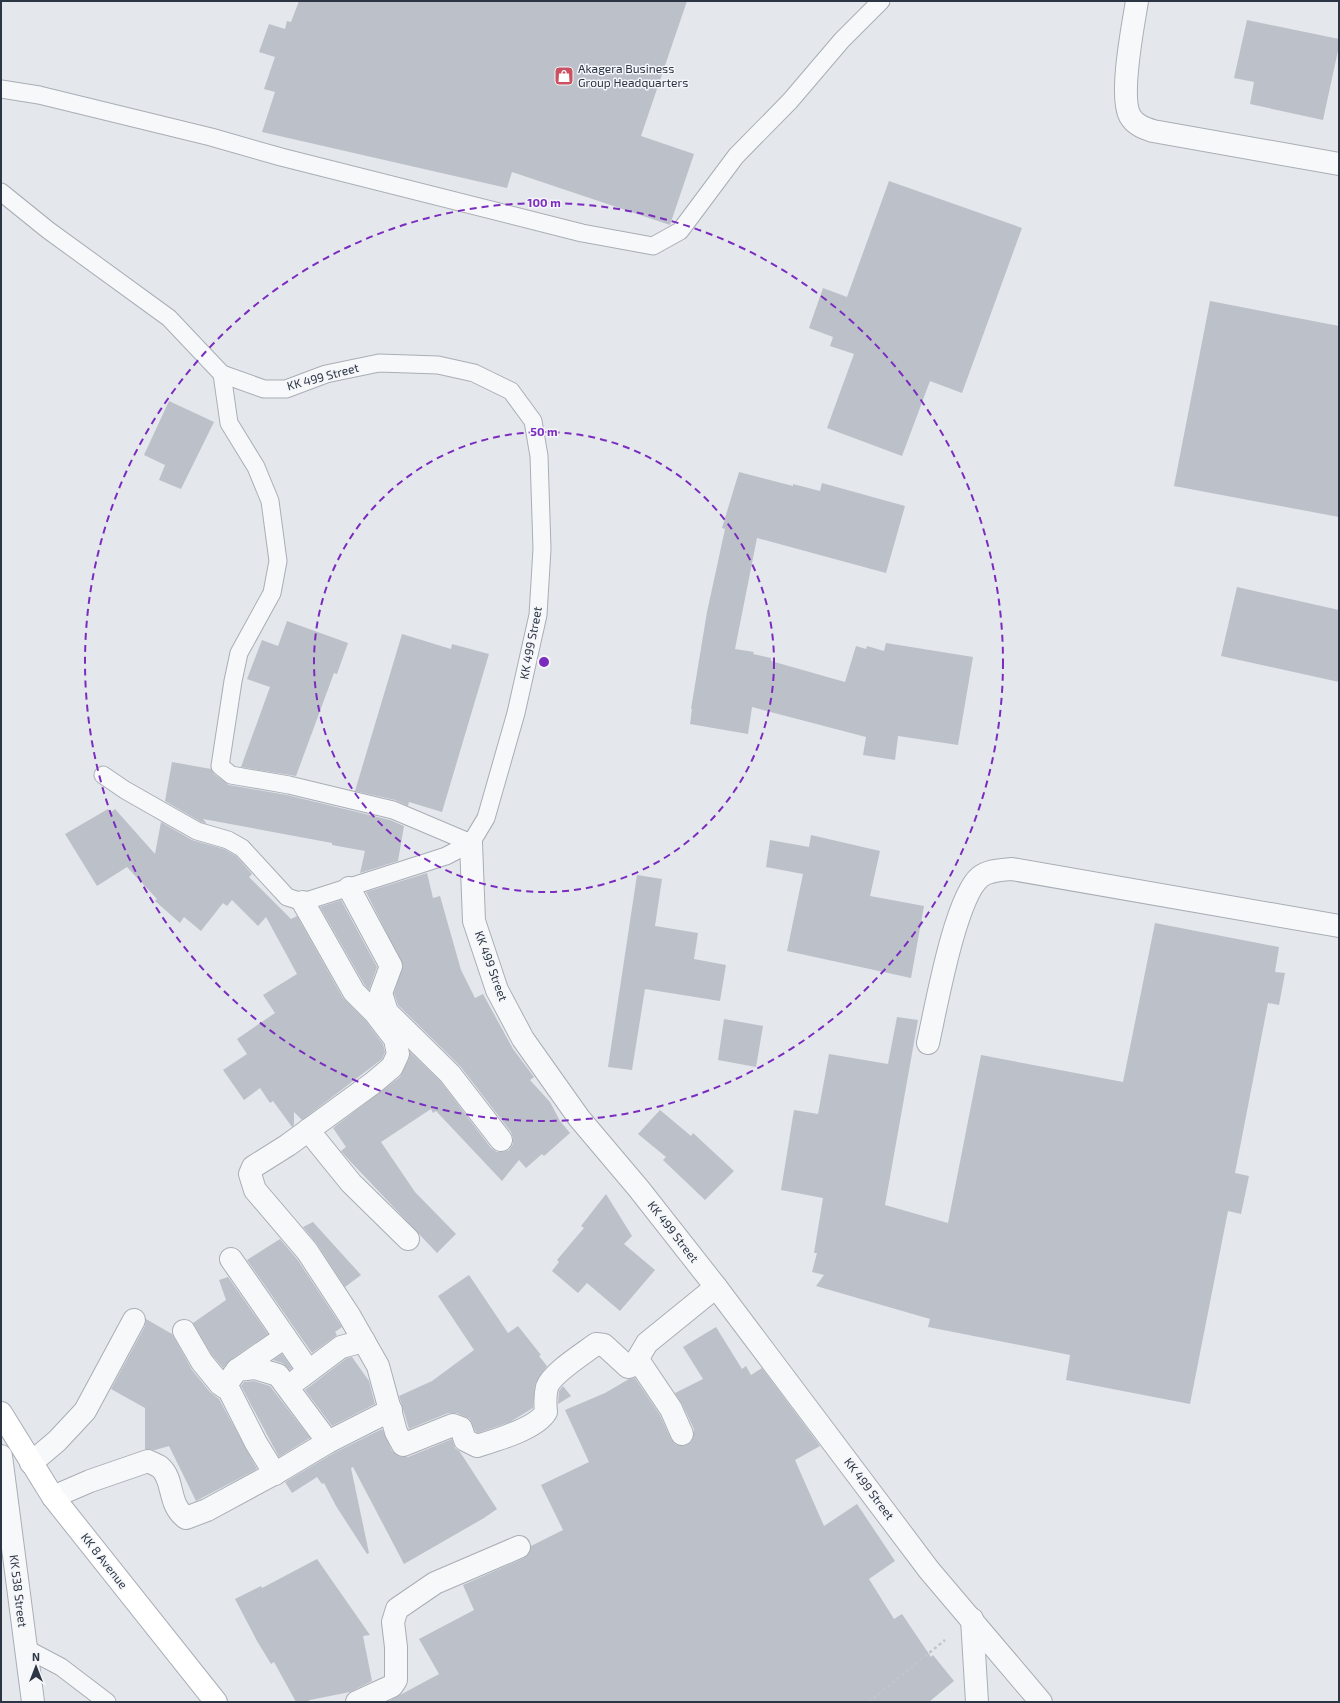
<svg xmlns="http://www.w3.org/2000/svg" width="1340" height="1703" font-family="'Exo 2',sans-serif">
	<rect width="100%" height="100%" fill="#e4e7ec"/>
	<g fill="#bcc0c9">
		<polygon points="299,1 687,1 641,136 694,154 670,225 512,172 507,188 262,132 275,92 264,89 275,57 259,52 269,24 285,29 287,21 291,22"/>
		<polygon points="1247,20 1339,39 1339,46 1323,120 1250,104 1254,82 1234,78"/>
		<polygon points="889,181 1022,228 962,393 930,381 902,456 827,428 854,354 830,346 833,337 809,328 823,288 847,297"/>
		<polygon points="1210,301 1339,326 1339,517 1174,486"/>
		<polygon points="169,401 214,422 181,489 159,480 165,465 144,455"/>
		<polygon points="739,472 793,486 793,484 820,491 822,483 905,506 886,573 757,538 735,649 754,652 753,654 771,658 771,661 845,682 856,646 866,649 867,646 884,651 886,643 973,657 958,745 898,736 895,760 863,755 866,737 752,707 748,734 690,724 692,709 691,709 707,612 725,529 722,528"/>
		<polygon points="1237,587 1339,610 1339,682 1221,656"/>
		<polygon points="287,621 348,643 337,674 334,673 296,776 241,767 270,687 247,679 262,640 278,646"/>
		<polygon points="402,634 451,649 452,644 489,654 442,812 409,802 408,806 395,800 355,791"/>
		<polygon points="172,762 211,769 214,774 229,785 287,795 390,820 404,826 398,861 360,873 365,851 332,845 332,843 203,819 207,824 201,822 165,801"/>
		<polygon points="108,809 111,812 115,809 155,854 161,822 192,840 224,849 236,856 252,874 249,877 291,919 297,916 343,998 366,1021 383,1044 385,1052 382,1059 302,1120 294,1112 294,1125 292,1127 273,1101 270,1103 260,1088 244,1100 223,1070 247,1054 237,1039 275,1013 263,995 297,974 266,917 258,926 232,900 227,906 223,903 201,931 184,917 180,923 155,901 157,899 127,867 97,886 65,834"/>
		<polygon points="811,835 880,851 870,896 924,906 911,978 787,951 803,874 766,867 770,840 809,847"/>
		<polygon points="427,873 433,898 440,896 461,970 475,998 483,994 513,1049 534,1077 530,1080 550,1102 560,1121 570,1133 544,1156 542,1154 526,1168 519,1160 502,1181 436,1111 433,1113 431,1109 381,1142 415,1192 456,1234 437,1253 349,1160 341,1151 346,1147 333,1128 400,1077 409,1059 410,1052 441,1082 491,1148 497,1152 503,1152 509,1150 513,1144 513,1138 511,1132 460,1066 398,1005 394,993 403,965 366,892"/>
		<polygon points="637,875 662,879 655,926 698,933 694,959 726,965 720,1001 645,989 632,1070 608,1067"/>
		<polygon points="341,900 377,967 369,990 364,984 320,907"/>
		<polygon points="1155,923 1279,947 1275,972 1285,973 1279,1005 1268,1003 1235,1173 1249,1176 1241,1214 1228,1211 1190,1404 1066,1380 1070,1355 928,1327 930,1319 816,1286 824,1275 812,1272 817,1253 814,1253 823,1198 781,1190 794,1110 818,1114 829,1054 888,1064 897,1017 918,1020 885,1205 948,1223 981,1055 1123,1082"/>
		<polygon points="724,1019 763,1026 756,1067 718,1060"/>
		<polygon points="660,1110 691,1136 693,1133 734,1171 705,1200 663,1160 666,1157 638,1134"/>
		<polygon points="606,1194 632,1236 624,1244 655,1270 620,1311 587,1283 578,1293 552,1271 559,1262 557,1260 584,1228 581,1226"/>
		<polygon points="313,1222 361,1275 345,1287 317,1244 303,1227"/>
		<polygon points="280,1239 297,1259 342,1327 335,1332 337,1335 312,1353 247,1260"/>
		<polygon points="469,1275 508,1333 518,1326 541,1355 539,1356 547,1366 535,1384 533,1408 510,1422 478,1433 475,1431 470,1419 457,1413 448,1413 409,1429 399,1396 432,1381 474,1350 438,1296"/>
		<polygon points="228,1277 268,1334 230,1360 223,1368 212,1355 193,1323 226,1300 219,1280"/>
		<polygon points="146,1319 172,1334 192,1370 210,1392 219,1399 257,1469 196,1501 169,1446 155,1450 145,1449 145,1408 111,1389 145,1326"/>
		<polygon points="716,1327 742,1369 746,1366 751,1375 762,1368 820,1446 795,1460 824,1526 857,1504 895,1561 869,1579 894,1619 902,1614 931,1657 933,1655 954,1681 929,1702 387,1702 439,1674 419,1639 474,1610 463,1585 524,1558 529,1554 531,1546 563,1530 541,1485 589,1462 565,1410 605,1393 629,1379 635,1378 660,1415 671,1439 675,1444 680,1446 687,1445 692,1441 694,1435 694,1429 682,1404 675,1393 703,1379 683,1347"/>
		<polygon points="282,1354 292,1368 290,1370 282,1363 273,1360"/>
		<polygon points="352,1357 369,1381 375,1404 332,1426 305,1390 347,1358"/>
		<polygon points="254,1381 270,1386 310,1438 279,1457 241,1386 244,1382"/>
		<polygon points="563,1386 571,1396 558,1404 559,1391"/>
		<polygon points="382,1429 392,1451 401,1457 408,1457 452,1439 455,1448 460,1452 497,1509 484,1518 404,1564 353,1467 351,1468 369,1553 367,1554 336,1506 324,1483 322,1484 317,1477 292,1493 285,1482 334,1453"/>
		<polygon points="317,1559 370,1635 363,1636 372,1681 350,1692 310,1700 306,1702 296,1702 274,1662 271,1664 257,1641 235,1599 261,1586 262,1588"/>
	</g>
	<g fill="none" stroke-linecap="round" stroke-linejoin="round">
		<defs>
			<g id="lane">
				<polyline points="1,89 39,95 211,137 281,157 582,233 653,246 680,231 736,156 790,101 842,40 881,1"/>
				<polyline points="1,192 48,230 169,318 222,374 229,423 256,467 270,501 278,561 272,593 239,653 233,681 220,766 231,775 289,785 393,810 471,843"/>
				<polyline points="222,374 264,389 286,389 326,374 379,363 438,365 474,373 511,391 533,421 539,456 542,549 538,615 516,713 486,818 471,843"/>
				<polyline points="103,775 125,790 197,831 228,840 242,848 287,897 303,902 446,856 471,843"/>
				<polyline points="25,1648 61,1667 107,1702"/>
			</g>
			<g id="street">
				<path d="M 1137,1 C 1133,26 1119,96 1130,116 C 1135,125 1144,128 1153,131 L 1339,164"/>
				<polyline points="471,843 474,921 497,990 523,1039 579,1118 639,1189 716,1287 929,1570 1041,1702"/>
				<polyline points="349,888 391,966 381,993 387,1012 450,1074 501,1140"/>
				<path d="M 303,902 L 354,992 L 375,1013 L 395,1039 L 398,1054 L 392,1067 L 373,1083 L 288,1145 L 253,1167 L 250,1174 L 255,1190 L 307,1251 L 349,1315 L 378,1366 L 396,1432 L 403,1445 L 453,1425 L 461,1428 L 465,1440 L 477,1446 C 496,1440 536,1429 546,1412 C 545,1403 545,1395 547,1387 C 552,1373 583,1354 596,1344 L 604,1345 L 628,1367 L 634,1365 L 647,1343 L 716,1287"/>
				<path d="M 928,1043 C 936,1008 955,898 980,877 C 989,870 1002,870 1012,869 L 1339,926"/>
				<polyline points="308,1130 351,1183 408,1239"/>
				<polyline points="231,1259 308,1370"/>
				<polyline points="184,1331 202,1362 220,1384 229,1390 256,1443 275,1474"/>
				<polyline points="638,1360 671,1409 682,1434"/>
				<polyline points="237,1370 285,1337"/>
				<polyline points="297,1380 341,1347 364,1341"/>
				<polyline points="225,1386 237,1370 255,1368 278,1375 328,1442"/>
				<polyline points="1,1456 33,1702"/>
				<polyline points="31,1463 57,1441 85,1411 134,1320"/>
				<path d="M 53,1497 L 90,1481 L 148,1461 C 152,1463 157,1465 160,1467 C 175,1480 167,1504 186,1518 L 207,1510 L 281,1470 L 328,1442 L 391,1410"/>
				<polyline points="972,1619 977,1702"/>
				<polyline points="357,1702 392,1686 396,1680 396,1647 393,1622 397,1609 435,1583 519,1547"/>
			</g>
			<polyline id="secondary" points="1,1413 53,1497 216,1702"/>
		</defs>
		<use href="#lane" stroke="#a9aeb6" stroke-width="19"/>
		<use href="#street" stroke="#a9aeb6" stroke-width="24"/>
		<use href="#secondary" stroke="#a9aeb6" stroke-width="24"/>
		<polyline stroke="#c2c5cb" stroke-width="2.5" stroke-dasharray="3 3" stroke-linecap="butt" points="869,1702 945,1640"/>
		<use href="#lane" stroke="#f7f8fa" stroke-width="17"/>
		<use href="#street" stroke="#f7f8fa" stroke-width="22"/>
		<use href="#secondary" stroke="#fff" stroke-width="22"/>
	</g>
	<g fill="none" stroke="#7b2cbf" stroke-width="2" stroke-dasharray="7 5">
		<circle cx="544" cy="662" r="230"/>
		<circle cx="544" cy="662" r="459"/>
	</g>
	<defs>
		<symbol id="shop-square" viewBox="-11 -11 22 22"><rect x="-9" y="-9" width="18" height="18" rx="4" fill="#ca5062" stroke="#f4f6f9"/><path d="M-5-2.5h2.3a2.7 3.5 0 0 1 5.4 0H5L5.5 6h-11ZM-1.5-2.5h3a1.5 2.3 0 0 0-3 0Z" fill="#fff"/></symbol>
	</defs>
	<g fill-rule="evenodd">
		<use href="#shop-square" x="553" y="65" width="22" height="22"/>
	</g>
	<g text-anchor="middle" stroke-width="3" stroke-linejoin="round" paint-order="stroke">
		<g font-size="12" fill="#2c3544" stroke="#f4f6f9" text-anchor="start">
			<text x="578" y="73">Akagera Business<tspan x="578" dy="14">Group Headquarters</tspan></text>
		</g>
		<g font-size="12" fill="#2c3544" stroke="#f4f6f9">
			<text transform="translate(323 377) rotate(-15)" y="4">KK 499 Street</text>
			<text transform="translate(531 643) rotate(-79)" y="4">KK 499 Street</text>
			<text transform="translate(491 966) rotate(70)" y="4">KK 499 Street</text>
			<text transform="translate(673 1232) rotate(52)" y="4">KK 499 Street</text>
			<text transform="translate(869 1489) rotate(53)" y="4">KK 499 Street</text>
			<text transform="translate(104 1561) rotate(52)" y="4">KK 8 Avenue</text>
			<text transform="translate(18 1591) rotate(83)" y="4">KK 538 Street</text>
		</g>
	</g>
	<circle cx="544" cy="662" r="6" fill="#7b2cbf" stroke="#f4f6f9" stroke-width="2"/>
	<g font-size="12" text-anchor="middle" font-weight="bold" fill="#7b2cbf" stroke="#f4f6f9" stroke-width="3" stroke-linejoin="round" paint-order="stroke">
		<text x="544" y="207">100 m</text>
		<text x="544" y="436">50 m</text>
	</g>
	<rect width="1340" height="1703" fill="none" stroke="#2c3544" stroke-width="4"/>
	<g transform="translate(36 1667)" stroke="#f4f6f9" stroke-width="3" paint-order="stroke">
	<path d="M0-3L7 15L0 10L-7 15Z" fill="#2c3544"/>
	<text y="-6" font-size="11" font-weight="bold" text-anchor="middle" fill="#2c3544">N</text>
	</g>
</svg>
